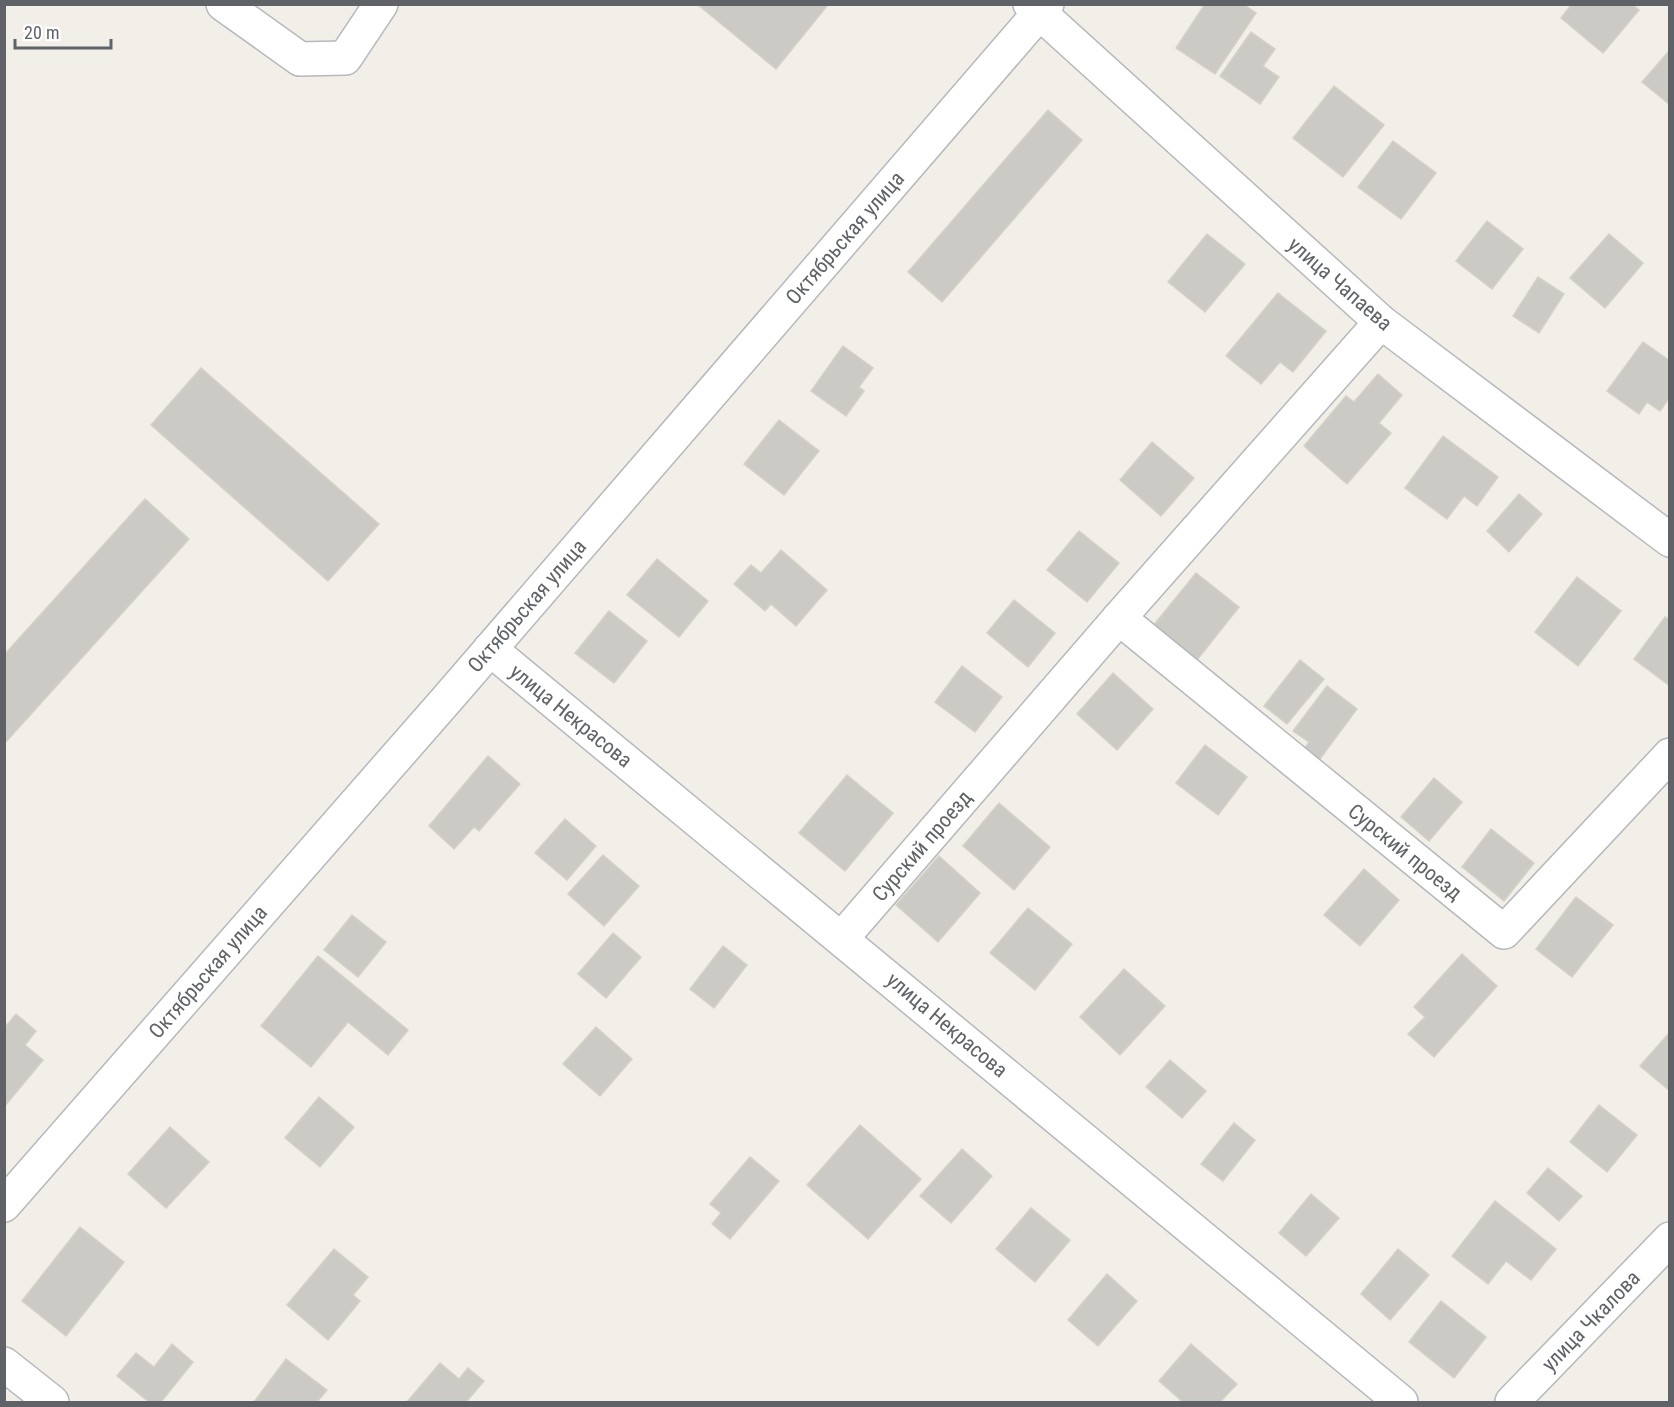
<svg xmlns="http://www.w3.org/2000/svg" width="1674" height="1407" font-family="'Roboto Condensed',sans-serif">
	<rect width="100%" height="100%" fill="#f1efe8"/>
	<g fill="#cccac5" stroke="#d6d1c6" stroke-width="1.5">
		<polygon points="697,4 825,4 827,6 776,69"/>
		<polygon points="1205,4 1243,4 1256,13 1215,74 1176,48"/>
		<polygon points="1572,4 1632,4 1639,10 1603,53 1561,18"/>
		<polygon points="1251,32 1275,49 1263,66 1279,77 1260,104 1220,76"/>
		<polygon points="1670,50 1670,105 1642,82"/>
		<polygon points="1334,86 1384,125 1343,177 1293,138"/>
		<polygon points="1048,110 1082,140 942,302 908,272"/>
		<polygon points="1393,141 1436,173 1401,219 1358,187"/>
		<polygon points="1487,221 1523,249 1492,289 1456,261"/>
		<polygon points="1207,234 1245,264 1205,312 1168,282"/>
		<polygon points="1609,234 1643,263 1605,308 1570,278"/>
		<polygon points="1538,277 1564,294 1539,333 1513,316"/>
		<polygon points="1278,293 1326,331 1293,372 1280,362 1261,384 1226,356"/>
		<polygon points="1643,342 1670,361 1670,397 1660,411 1647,402 1639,414 1607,391"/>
		<polygon points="843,346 873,368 859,387 864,391 846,416 811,391"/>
		<polygon points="201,368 379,524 328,581 151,425"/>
		<polygon points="1378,374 1402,395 1379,423 1391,433 1347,484 1304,446 1346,396 1354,402"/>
		<polygon points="779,420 819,451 784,495 744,464"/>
		<polygon points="1443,436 1498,477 1477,506 1464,496 1447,519 1405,488"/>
		<polygon points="1152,442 1194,478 1161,516 1120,480"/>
		<polygon points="1519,494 1542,514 1509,552 1487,531"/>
		<polygon points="145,499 189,539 4,744 4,655"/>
		<polygon points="1079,531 1119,563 1087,602 1047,570"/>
		<polygon points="781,550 827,590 796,626 771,604 765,611 734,584 751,565 761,573"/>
		<polygon points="657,559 708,601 679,637 627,595"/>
		<polygon points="1196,573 1239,607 1197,660 1153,626"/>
		<polygon points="1577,577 1621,611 1578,666 1535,632"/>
		<polygon points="1014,600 1055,633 1028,667 987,633"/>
		<polygon points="609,611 647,641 614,683 575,653"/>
		<polygon points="1665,617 1670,620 1670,686 1634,659"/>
		<polygon points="1300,660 1324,679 1287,724 1264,706"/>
		<polygon points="962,666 1002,697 975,732 935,702"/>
		<polygon points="1113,673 1153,709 1117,750 1077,714"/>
		<polygon points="1327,686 1357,709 1317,763 1302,752 1309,742 1293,731"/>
		<polygon points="1205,745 1247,777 1218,815 1176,783"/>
		<polygon points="488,756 520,784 479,831 474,827 454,849 429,826"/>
		<polygon points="847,775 893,813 845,871 799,833"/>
		<polygon points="1434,778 1462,802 1429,841 1401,817"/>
		<polygon points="999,803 1050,847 1014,890 963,846"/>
		<polygon points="565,819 596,846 567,880 535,853"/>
		<polygon points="1491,829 1534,863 1504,901 1462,867"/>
		<polygon points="603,855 639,886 604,926 568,894"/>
		<polygon points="939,856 980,893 938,942 896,905"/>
		<polygon points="1364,869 1399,900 1360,946 1324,915"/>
		<polygon points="1576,897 1613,925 1572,977 1536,949"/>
		<polygon points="1028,908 1072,944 1035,990 990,953"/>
		<polygon points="352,915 386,942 358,977 324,950"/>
		<polygon points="613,933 641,957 606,998 578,974"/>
		<polygon points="723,946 747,965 714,1008 690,989"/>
		<polygon points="1462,954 1497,986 1434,1057 1408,1034 1425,1017 1414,1007"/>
		<polygon points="318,956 408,1030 388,1055 348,1022 311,1067 261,1026"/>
		<polygon points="1124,969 1165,1006 1120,1055 1080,1017"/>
		<polygon points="16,1014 36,1031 25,1045 43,1060 4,1107 4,1023 7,1025"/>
		<polygon points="596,1027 632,1059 600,1096 563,1064"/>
		<polygon points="1670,1032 1670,1091 1640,1066"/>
		<polygon points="1170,1060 1206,1091 1182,1118 1146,1087"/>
		<polygon points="319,1097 354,1127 320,1167 285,1138"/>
		<polygon points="1599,1105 1637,1135 1607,1172 1570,1142"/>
		<polygon points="1234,1123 1255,1140 1223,1181 1201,1164"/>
		<polygon points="860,1125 921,1179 868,1239 807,1185"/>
		<polygon points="170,1127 209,1162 166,1208 128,1174"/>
		<polygon points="962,1149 992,1176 951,1223 920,1196"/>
		<polygon points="750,1157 779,1181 730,1239 712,1224 721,1213 710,1204"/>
		<polygon points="1548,1168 1582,1196 1559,1221 1527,1193"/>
		<polygon points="1311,1194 1339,1218 1306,1256 1279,1233"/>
		<polygon points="1495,1201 1556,1249 1531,1280 1506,1261 1488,1284 1452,1256"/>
		<polygon points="1031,1208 1070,1240 1035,1282 996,1249"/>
		<polygon points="80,1227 124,1262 66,1336 22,1301"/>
		<polygon points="334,1249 368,1277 353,1295 360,1301 328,1340 287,1305"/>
		<polygon points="1398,1249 1429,1275 1390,1320 1361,1294"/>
		<polygon points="1107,1274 1137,1301 1098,1346 1068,1320"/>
		<polygon points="1441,1301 1486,1337 1454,1378 1409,1342"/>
		<polygon points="172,1344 193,1362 161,1402 149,1402 117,1376 136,1353 154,1367"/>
		<polygon points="1191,1344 1237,1384 1220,1402 1183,1402 1159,1381"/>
		<polygon points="286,1359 327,1390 317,1402 254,1402"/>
		<polygon points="440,1363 459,1379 468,1368 484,1381 466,1402 407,1402"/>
	</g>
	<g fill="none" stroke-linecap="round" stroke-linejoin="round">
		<defs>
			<g id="minor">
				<polyline points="223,4 300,59 345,58 381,4"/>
				<polyline points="1030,4 1381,322 1670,540"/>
				<polyline points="1381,322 1119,618 1504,932 1670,755"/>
				<polyline points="490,649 1401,1402"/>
				<polyline points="842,938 1119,618"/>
				<polyline points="4,1205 448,698 1047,4"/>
				<polyline points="4,1364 52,1402"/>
				<polyline points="1512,1402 1670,1239"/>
			</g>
		</defs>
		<use href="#minor" stroke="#b5b8bc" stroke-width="36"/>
		<use href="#minor" stroke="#fff" stroke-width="33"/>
	</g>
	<g text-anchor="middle" stroke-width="4.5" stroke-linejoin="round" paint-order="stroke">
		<g font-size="21" fill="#5f6368" stroke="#fff">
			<text transform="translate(845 238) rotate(-49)" y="7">Октябрьская улица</text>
			<text transform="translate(1340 284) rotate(41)" y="7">улица Чапаева</text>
			<text transform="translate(527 606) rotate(-49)" y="7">Октябрьская улица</text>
			<text transform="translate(571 716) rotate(39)" y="7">улица Некрасова</text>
			<text transform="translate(922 846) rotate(-49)" y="7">Сурский проезд</text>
			<text transform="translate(1405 852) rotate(39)" y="7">Сурский проезд</text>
			<text transform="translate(208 972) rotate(-49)" y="7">Октябрьская улица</text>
			<text transform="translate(947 1025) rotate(40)" y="7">улица Некрасова</text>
			<text transform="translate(1591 1321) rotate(-46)" y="7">улица Чкалова</text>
		</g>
	</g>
	<rect width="1674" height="1407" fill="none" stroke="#5f6368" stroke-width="12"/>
	<path d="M15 39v9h96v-9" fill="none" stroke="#5f6368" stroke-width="3"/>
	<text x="24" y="39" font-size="18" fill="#5f6368" stroke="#ffffff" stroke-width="4.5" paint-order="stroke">20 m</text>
</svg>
